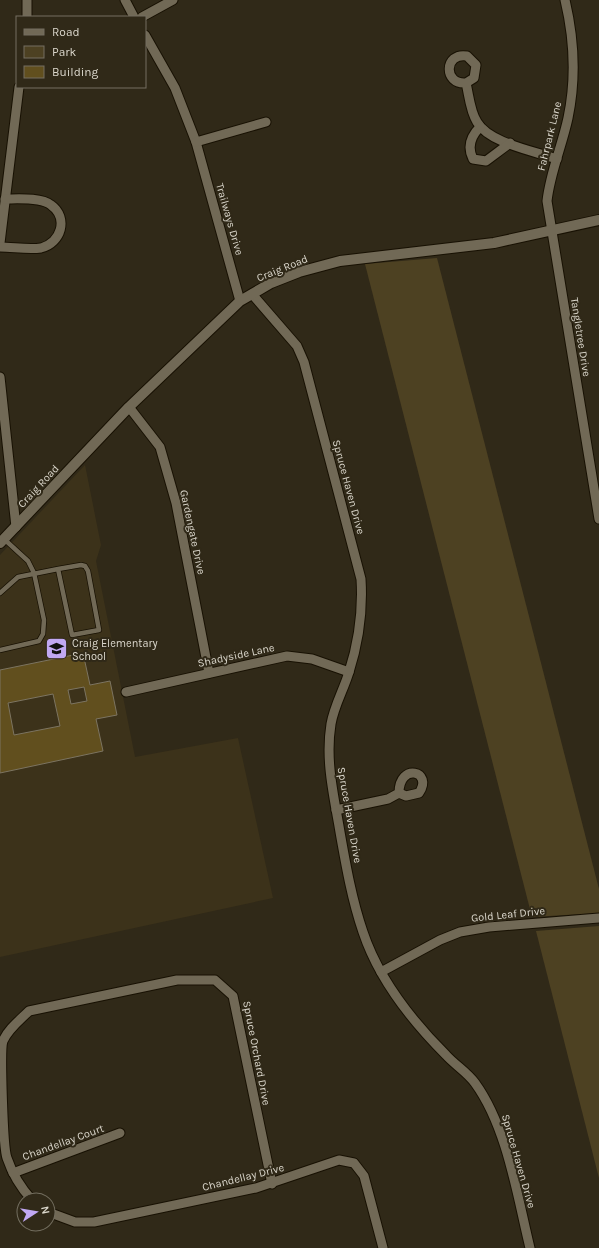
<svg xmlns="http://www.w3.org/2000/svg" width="599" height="1248" font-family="Karla,sans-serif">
	<rect width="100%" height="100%" fill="#302918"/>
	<polygon fill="#3c321a" points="85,465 101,545 96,561 135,757 238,738 273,898 0,957 0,555"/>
	<g fill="#4d4122">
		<polygon points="437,258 599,889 599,913 532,917 365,264"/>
		<polygon points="599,926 599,1178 536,931"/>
	</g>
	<path fill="#614f1e" stroke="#7c7461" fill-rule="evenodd" d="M 83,653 L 90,685 L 110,681 L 117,715 L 96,719 L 103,751 L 0,773 L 0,670 ZM 84,687 L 87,701 L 71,704 L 68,690 ZM 53,694 L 60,726 L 14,735 L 8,703 Z"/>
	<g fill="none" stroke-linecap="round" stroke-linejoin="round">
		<defs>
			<g id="service">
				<polyline points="0,593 18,577 58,569 72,635 99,630 88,571 85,566 81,565 58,569"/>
				<polyline points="0,650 39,641 43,634 44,620 34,573 28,561 4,539"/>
			</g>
			<g id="minor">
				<polyline points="125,0 134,17"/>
				<path d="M 565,0 C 574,38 576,80 568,118 C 562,146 550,173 547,201 L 599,519"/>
				<polyline points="27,17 27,0"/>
				<polyline points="142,17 173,0"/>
				<polyline points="145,35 175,88 196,142 240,301"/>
				<path d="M 466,83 C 443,85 444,52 467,56 L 476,65 L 474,78 L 466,83 C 469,95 470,111 477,122 C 489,143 534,151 557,159"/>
				<path d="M 480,127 C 471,136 467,147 473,159 L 486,161 L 510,143"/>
				<polyline points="196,142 266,122"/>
				<polyline points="0,243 19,87"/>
				<path d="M 0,247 C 13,247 28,250 41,248 C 61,243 69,218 51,205 C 41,197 17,199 5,199"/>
				<path d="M 252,294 L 297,346 L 304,362 L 361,579 C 363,611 359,641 349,672 C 344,689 334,706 331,724 C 325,761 334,796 340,832 C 346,866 352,900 363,932 C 379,980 411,1020 446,1055 C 455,1065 467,1072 475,1083 C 507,1127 517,1195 530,1248"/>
				<polyline points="0,377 16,527"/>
				<polyline points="129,407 160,447 176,503 209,673"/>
				<polyline points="126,692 287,656 312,659 349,672"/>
				<path d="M 336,810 L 388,799 L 399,793 C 399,762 434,771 419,793 L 406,796 L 399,793"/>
				<polyline points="381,972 440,940 460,932 489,927 599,918"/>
				<polyline points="13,1173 120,1133"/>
				<path d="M 32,1200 C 21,1188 12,1173 7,1158 C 3,1148 0,1049 3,1041 C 8,1029 20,1020 29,1011 L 177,980 L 215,980 L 233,996 L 272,1184"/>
				<polyline points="48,1212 75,1222 94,1222 256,1188 339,1160 354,1163 364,1176 383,1248"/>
			</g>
			<polyline id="secondary" points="0,543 129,407 240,301 271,283 299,272 340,261 494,243 599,220"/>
		</defs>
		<use href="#service" stroke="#181103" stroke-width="6"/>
		<use href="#minor" stroke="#181103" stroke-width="11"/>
		<use href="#secondary" stroke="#181103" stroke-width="12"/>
		<use href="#service" stroke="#716956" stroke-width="4.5"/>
		<use href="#minor" stroke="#716956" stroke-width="9"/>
		<use href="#secondary" stroke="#716956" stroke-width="10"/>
	</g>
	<defs>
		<symbol id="school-square" viewBox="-11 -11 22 22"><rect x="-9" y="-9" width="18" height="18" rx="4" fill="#c1a8f3" stroke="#302918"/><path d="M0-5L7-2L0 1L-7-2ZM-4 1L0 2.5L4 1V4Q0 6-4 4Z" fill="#111"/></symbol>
	</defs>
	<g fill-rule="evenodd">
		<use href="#school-square" x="44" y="636" width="25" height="25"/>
	</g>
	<g text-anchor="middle" stroke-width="4" stroke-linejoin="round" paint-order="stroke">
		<g font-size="11" fill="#dbd7cc" stroke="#302918">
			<text transform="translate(549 136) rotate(-76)" y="4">Fahrpark Lane</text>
			<text transform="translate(230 219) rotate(74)" y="4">Trailways Drive</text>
			<text transform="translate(282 268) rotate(-22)" y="4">Craig Road</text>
			<text transform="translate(581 337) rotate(81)" y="4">Tangletree Drive</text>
			<text transform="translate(38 486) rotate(-47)" y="4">Craig Road</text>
			<text transform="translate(349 487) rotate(75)" y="4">Spruce Haven Drive</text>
			<text transform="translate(193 532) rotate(78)" y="4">Gardengate Drive</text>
			<text transform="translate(236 655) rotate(-12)" y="4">Shadyside Lane</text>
			<text transform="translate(350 815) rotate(80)" y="4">Spruce Haven Drive</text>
			<text transform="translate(508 914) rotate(-6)" y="4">Gold Leaf Drive</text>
			<text transform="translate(257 1053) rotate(79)" y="4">Spruce Orchard Drive</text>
			<text transform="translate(63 1142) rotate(-20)" y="4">Chandellay Court</text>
			<text transform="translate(519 1161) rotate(74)" y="4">Spruce Haven Drive</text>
			<text transform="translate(243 1177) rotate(-14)" y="4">Chandellay Drive</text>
		</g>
		<g font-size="11" fill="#dbd7cc" stroke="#302918" text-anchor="start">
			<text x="72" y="647">Craig Elementary<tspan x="72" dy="13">School</tspan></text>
		</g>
	</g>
	<rect x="16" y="16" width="130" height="72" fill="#302918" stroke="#746f60"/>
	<rect x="24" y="29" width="20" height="6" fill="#716956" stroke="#746f60"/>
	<text x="52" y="36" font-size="12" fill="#dbd7cc">Road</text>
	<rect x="24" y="46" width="20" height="12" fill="#4d4122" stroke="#746f60"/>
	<text x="52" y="56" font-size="12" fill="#dbd7cc">Park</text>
	<rect x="24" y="66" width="20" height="12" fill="#614f1e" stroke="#746f60"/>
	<text x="52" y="76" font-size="12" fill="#dbd7cc">Building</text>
	<g transform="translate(36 1212) rotate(78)"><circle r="19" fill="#302918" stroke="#746f60"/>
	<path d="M0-3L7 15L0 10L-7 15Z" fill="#c1a8f3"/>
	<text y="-6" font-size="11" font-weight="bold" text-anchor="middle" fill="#dbd7cc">N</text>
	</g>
</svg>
